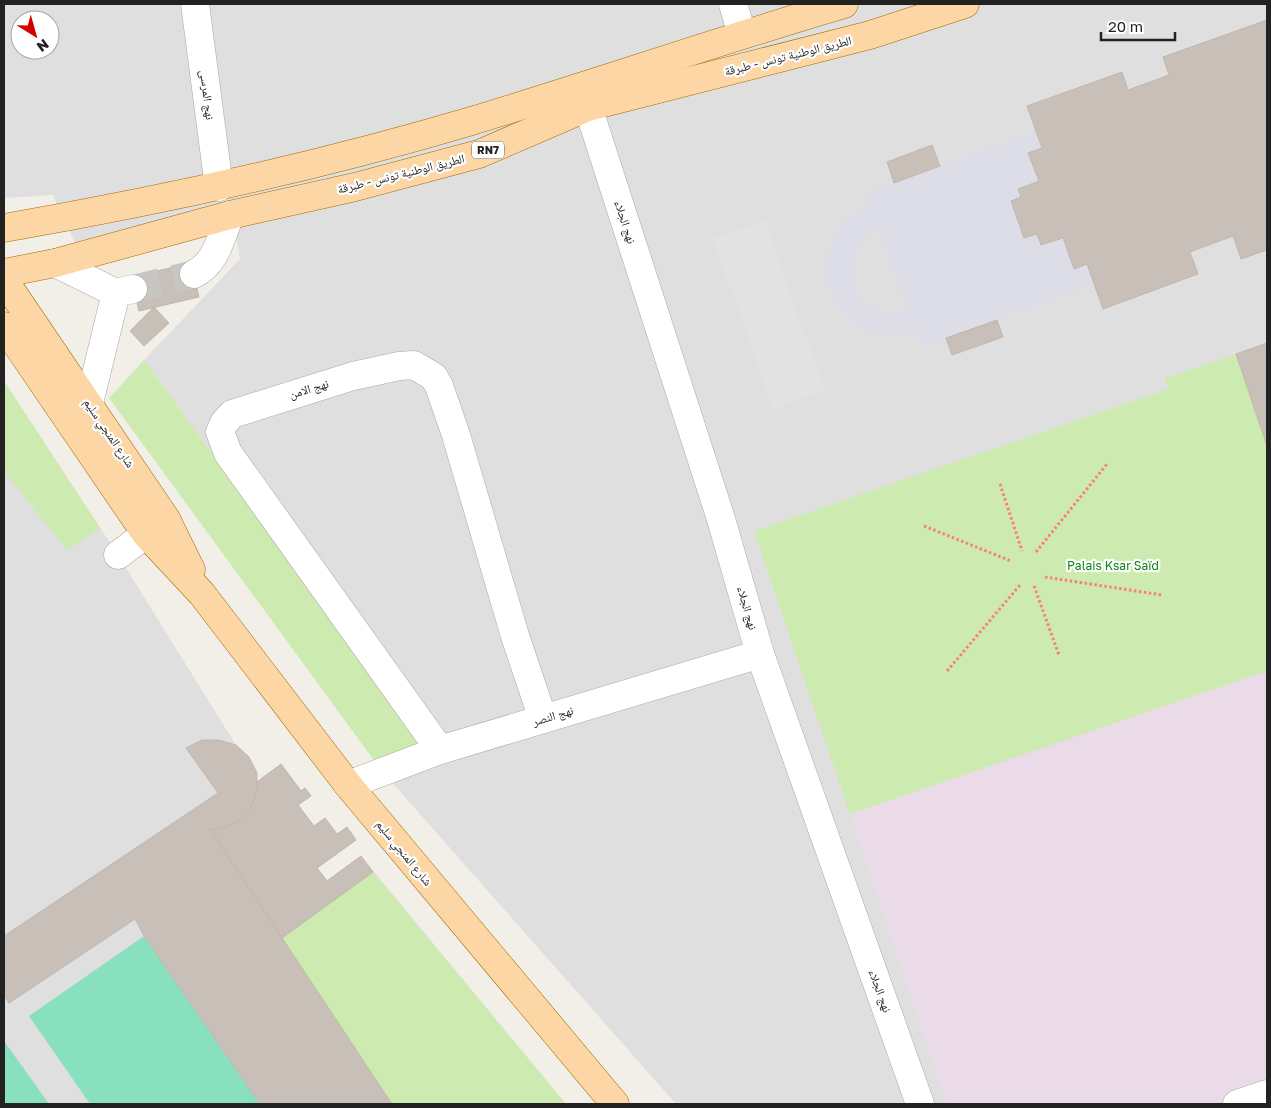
<svg xmlns="http://www.w3.org/2000/svg" width="1271" height="1108" font-family="'Golos Text','Noto Naskh Arabic',sans-serif">
	<rect width="100%" height="100%" fill="#f2efe9"/>
	<g fill="#e0dfdf" fill-rule="evenodd">
		<path d="M 4,4 L 1267,4 L 1267,1104 L 676,1104 L 381,770 L 427,749 L 144,360 L 240,259 L 234,227 L 84,263 L 53,195 L 4,198 ZM 20,20 L 50,20 L 50,50 L 20,50 Z"/>
		<polygon points="4,381 118,555 236,745 257,773 257,781 281,764 301,790 305,788 311,796 299,805 314,826 337,834 347,827 356,840 318,868 326,881 361,856 566,1104 4,1104"/>
	</g>
	<polygon fill="#ebdbe8" points="1267,671 1267,1086 1214,1104 947,1104 850,814"/>
	<g fill="#cdebb0">
		<polygon points="1236,354 1267,446 1267,671 850,814 754,531 1168,389 1165,378"/>
		<polygon points="144,360 428,749 381,770 109,398"/>
		<polygon points="4,381 100,528 67,550 4,472"/>
		<polygon points="373,872 566,1104 392,1104 282,938"/>
	</g>
	<g fill="#88e0be">
		<polygon points="144,936 260,1104 90,1104 29,1016"/>
		<polygon points="4,1041 49,1104 4,1104"/>
	</g>
	<polygon fill="#e2e2e2" points="764,220 825,391 773,409 713,238"/>
	<path fill="#dddde8" fill-rule="evenodd" d="M 1037,131 L 1042,148 L 1028,153 L 1039,181 L 1018,188 L 1021,197 L 1011,201 L 1024,238 L 1037,234 L 1042,245 L 1063,238 L 1074,269 L 1087,264 L 1094,285 L 921,347 L 916,333 L 890,337 L 864,330 L 843,314 L 829,292 L 825,265 L 832,240 L 847,218 L 870,205 L 866,193 ZM 878,229 L 879,229 L 907,309 L 891,312 L 875,308 L 862,298 L 853,284 L 851,267 L 855,251 L 865,238 Z"/>
	<g fill="#c7bfb8" stroke="#c4b6ab">
		<polygon points="1267,20 1267,250 1241,259 1233,236 1190,252 1198,274 1103,309 1087,264 1074,269 1063,238 1041,245 1037,234 1024,238 1011,201 1021,197 1018,189 1039,181 1028,153 1042,148 1027,106 1122,72 1128,90 1169,75 1163,57"/>
		<polygon points="932,145 940,166 894,183 887,162"/>
		<polygon points="191,263 199,297 139,311 131,277"/>
		<polygon points="154,307 169,323 144,346 130,331"/>
		<polygon points="997,320 1003,337 952,355 946,338"/>
		<polygon points="1267,343 1267,446 1236,354"/>
		<polygon points="202,740 219,740 236,745 249,757 257,773 257,791 251,807 239,821 224,828 210,829 392,1104 260,1104 144,936 135,919 9,1003 4,995 4,936 218,793 186,748"/>
		<polygon points="281,764 301,791 305,788 311,796 298,805 314,826 325,818 337,834 347,827 356,840 317,868 327,881 361,856 373,872 282,938 211,830 224,828 239,821 251,807 257,791 257,782"/>
	</g>
	<g fill="none" stroke-linecap="round" stroke-linejoin="round">
		<polyline stroke="#c8c6c1" stroke-width="28" stroke-dasharray="28 14" stroke-linecap="butt" points="133,289 194,274"/>
		<defs>
			<g id="minor">
				<polyline points="195,4 219,187"/>
				<polyline points="733,4 742,34"/>
				<polyline points="588,107 721,519 760,654 920,1104"/>
				<polyline points="55,263 116,293"/>
				<path d="M 194,274 C 216,264 221,237 230,215"/>
				<polyline points="89,403 116,293 133,289"/>
				<polyline points="118,555 165,520"/>
				<polyline points="440,750 228,453 220,432 224,423 232,414 353,376 399,366 414,365 434,377 439,386 456,435 515,636 543,719"/>
				<polyline points="348,785 440,750 760,654"/>
				<polyline points="1237,1104 1267,1094"/>
			</g>
			<g id="major">
				<path d="M 4,228 C 160,201 316,167 468,122 C 594,84 718,41 844,4"/>
				<polyline points="4,273 55,263 230,215 355,187 479,154 588,107 870,35 965,4"/>
				<polyline points="4,280 166,519 191,570"/>
				<polyline points="4,326 146,534 202,594 348,785 615,1104"/>
			</g>
		</defs>
		<use href="#minor" stroke="#a9a9a9" stroke-width="29"/>
		<use href="#major" stroke="#a06b00" stroke-width="29"/>
		<g stroke="#fa8072" stroke-width="3" stroke-dasharray="2.5 2.5" stroke-linecap="butt">
			<polyline points="1000,484 1022,551"/>
			<polyline points="924,526 1011,561"/>
			<polyline points="1036,552 1107,464"/>
			<polyline points="1045,577 1162,595"/>
			<polyline points="1034,586 1059,655"/>
			<polyline points="947,671 1020,585"/>
		</g>
		<use href="#minor" stroke="#fff" stroke-width="28"/>
		<use href="#major" stroke="#fcd6a4" stroke-width="28"/>
	</g>
	<g text-anchor="middle" stroke-width="4.5" stroke-linejoin="round" paint-order="stroke">
		<rect fill="#fff" stroke="#646464" stroke-width="1" x="472" y="141.5" width="32" height="17" rx="4"/>
		<g font-size="11" font-weight="bold" fill="#222">
			<text x="488" y="154">RN7</text>
		</g>
		<g font-size="12" fill="#222" stroke="#fff">
			<text transform="translate(788 56) rotate(-14)" y="4">الطريق الوطنية تونس - طبرقة</text>
			<text transform="translate(207 95) rotate(83)" y="4">نهج المرسى</text>
			<text transform="translate(401 174) rotate(-14)" y="4">الطريق الوطنية تونس - طبرقة</text>
			<text transform="translate(625 222) rotate(72)" y="4">نهج الجلاء</text>
			<text transform="translate(309 389) rotate(-17)" y="4">نهج الامن</text>
			<text transform="translate(109 433) rotate(56)" y="4">شارع المنجي سليم</text>
			<text transform="translate(747 608) rotate(74)" y="4">نهج الجلاء</text>
			<text transform="translate(553 716) rotate(-17)" y="4">نهج النصر</text>
			<text transform="translate(404 853) rotate(51)" y="4">شارع المنجي سليم</text>
			<text transform="translate(880 991) rotate(70)" y="4">نهج الجلاء</text>
		</g>
		<g font-size="12" fill="#0c8416" stroke="#fff">
			<text x="1113" y="570">Palais Ksar Saïd</text>
		</g>
	</g>
	<rect width="1271" height="1108" fill="none" stroke="#222222" stroke-width="10"/>
	<g transform="translate(35 35) rotate(143)"><circle r="24" fill="#ffffff" stroke="#a7a7a7"/>
	<path d="M0-4L9 19L0 12L-9 19Z" fill="#d40000"/>
	<text y="-8" font-size="14" font-weight="bold" text-anchor="middle" fill="#222222">N</text>
	</g>
	<path d="M1101 32v8h74v-8" fill="none" stroke="#222222" stroke-width="2.5"/>
	<text x="1108" y="32" font-size="15" fill="#222222" stroke="#ffffff" stroke-width="4" paint-order="stroke">20 m</text>
</svg>
